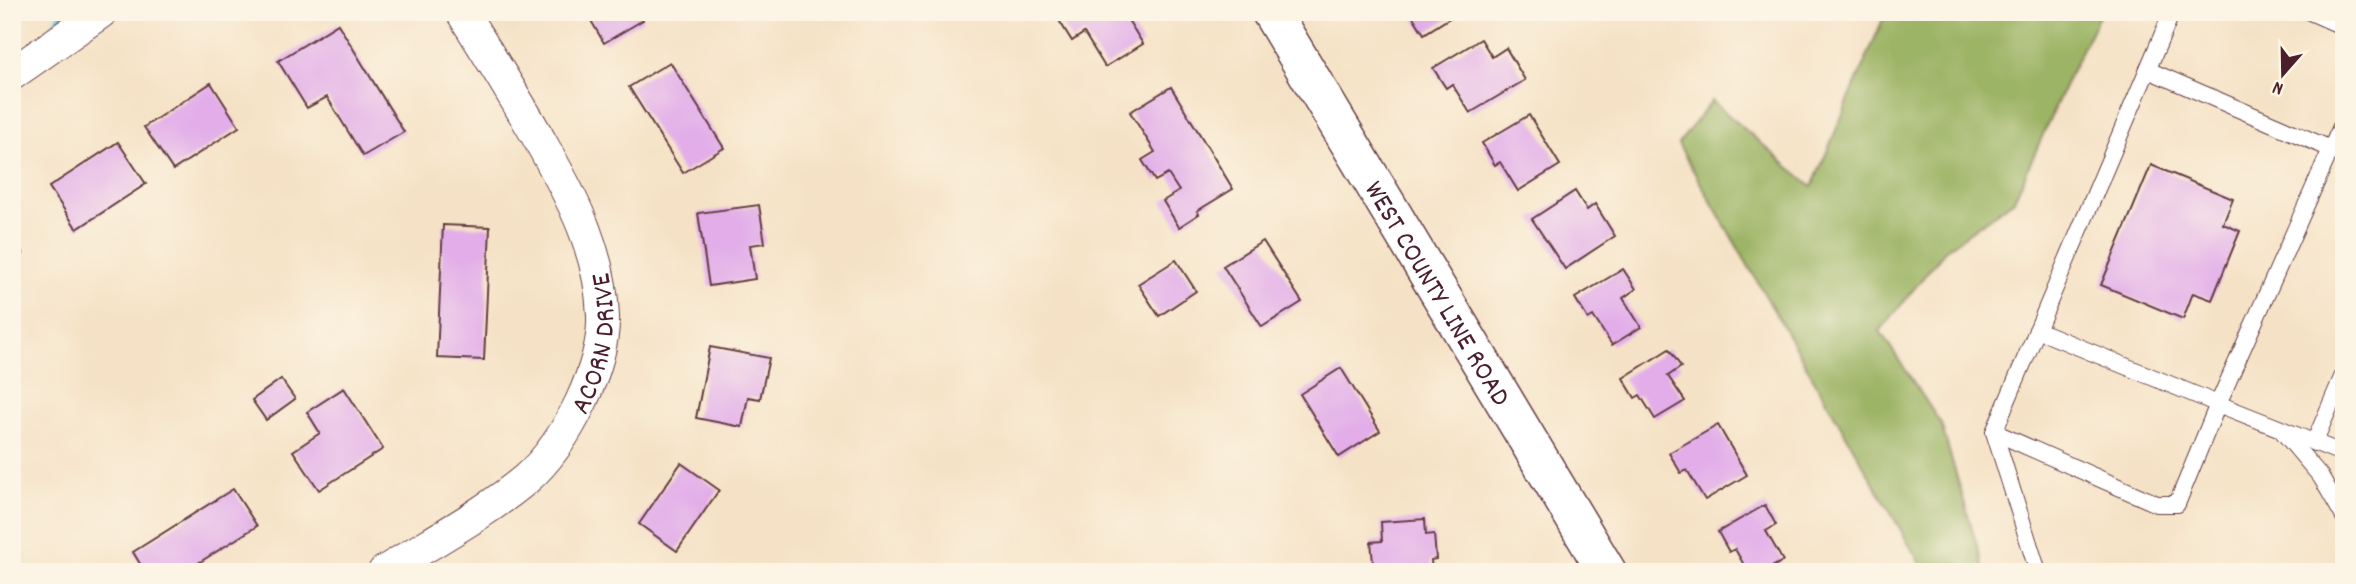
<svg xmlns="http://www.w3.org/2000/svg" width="2356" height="584" font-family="Dekko,sans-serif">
	<rect width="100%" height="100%" fill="#fcf5e5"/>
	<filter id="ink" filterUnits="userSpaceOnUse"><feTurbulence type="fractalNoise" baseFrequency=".0143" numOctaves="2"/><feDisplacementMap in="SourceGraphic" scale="14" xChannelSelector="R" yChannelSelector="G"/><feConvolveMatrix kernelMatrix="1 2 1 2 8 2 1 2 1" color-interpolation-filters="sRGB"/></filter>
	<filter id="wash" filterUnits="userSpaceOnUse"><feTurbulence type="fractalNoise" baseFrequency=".00686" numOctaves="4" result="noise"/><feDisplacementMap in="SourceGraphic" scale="28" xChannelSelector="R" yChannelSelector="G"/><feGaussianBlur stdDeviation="1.57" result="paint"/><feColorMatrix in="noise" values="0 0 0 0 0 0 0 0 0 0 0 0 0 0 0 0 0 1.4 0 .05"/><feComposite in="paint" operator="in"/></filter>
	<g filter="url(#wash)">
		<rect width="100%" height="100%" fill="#f5e2c6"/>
		<polygon fill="#9cb465" stroke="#736a48" stroke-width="2" points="1886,12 2101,12 2068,78 2014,200 1946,249 1880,331 1941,424 1985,572 1925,572 1678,144 1712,101 1812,187"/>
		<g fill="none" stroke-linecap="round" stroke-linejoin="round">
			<polyline stroke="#57bbd5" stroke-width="10" points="53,32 66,12"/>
		</g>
		<g id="blocks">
			<g fill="#e2ade9">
				<polygon points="586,12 638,12 643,20 604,43"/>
				<polygon points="1059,12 1123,12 1143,44 1105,67 1084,33 1072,41 1055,14"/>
				<polygon points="1410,12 1459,12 1424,34"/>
				<polygon points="338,24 404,132 363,156 327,97 307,108 278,61"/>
				<polygon points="1481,39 1492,57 1506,48 1525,80 1470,113 1452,84 1446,88 1433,68"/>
				<polygon points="670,62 724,148 683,173 629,87"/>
				<polygon points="211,83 239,127 173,170 144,127"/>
				<polygon points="1171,87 1233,189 1197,211 1199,214 1179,227 1163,201 1179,191 1168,174 1155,181 1142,160 1155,152 1130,112"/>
				<polygon points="1529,115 1560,165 1518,191 1500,162 1495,165 1482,143"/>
				<polygon points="118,142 146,184 77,229 49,187"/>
				<polygon points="2151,165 2233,199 2223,224 2240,231 2212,300 2193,293 2183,319 2101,285"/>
				<polygon points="1575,191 1587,210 1595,204 1615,236 1565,269 1532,219"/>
				<polygon points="759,205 765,243 750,245 755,279 709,286 698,213"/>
				<polygon points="443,225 490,227 484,360 437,358"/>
				<polygon points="12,237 23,254 12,261"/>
				<polygon points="1263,241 1302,302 1262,327 1223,266"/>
				<polygon points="1176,260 1196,291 1159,316 1138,284"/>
				<polygon points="1623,269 1636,289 1623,298 1641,327 1612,345 1593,316 1588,319 1575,298"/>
				<polygon points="710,347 769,358 760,399 748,397 742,427 696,418"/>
				<polygon points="1669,349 1681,367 1668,376 1685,401 1655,419 1640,395 1635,398 1623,378"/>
				<polygon points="1341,368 1380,431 1339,457 1300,394"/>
				<polygon points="281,379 295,399 266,420 252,400"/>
				<polygon points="344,388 383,449 319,490 293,451 320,433 307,412"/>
				<polygon points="1718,425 1747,475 1705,500 1687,470 1681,473 1669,453"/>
				<polygon points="681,463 719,490 677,551 639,524"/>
				<polygon points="233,489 257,526 184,572 145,572 133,552"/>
				<polygon points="1765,505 1776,525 1766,531 1783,561 1763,572 1748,572 1735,549 1729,552 1718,532"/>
				<polygon points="1425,519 1426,535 1434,534 1436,559 1431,560 1432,572 1374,572 1371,542 1382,541 1381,522"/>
			</g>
		</g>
	</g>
	<g filter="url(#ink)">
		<use href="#blocks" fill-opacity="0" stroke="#643c42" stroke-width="2"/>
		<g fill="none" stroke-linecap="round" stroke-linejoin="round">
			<defs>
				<g id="service">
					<polyline points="2310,12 2344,27"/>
					<polyline points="2344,120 2331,149 2344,154"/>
					<polyline points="2037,330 2218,404 2331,149 2148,70"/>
					<polyline points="1994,432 2157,504 2177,504 2218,404 2344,454"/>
					<polyline points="2283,432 2321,477 2344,517"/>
					<polyline points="2314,443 2344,373"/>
					<polyline points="2038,572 1994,432 2172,12"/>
				</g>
				<g id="minor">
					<polyline points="12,74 101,12"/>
					<path id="s1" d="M 384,572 C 431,542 483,515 526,479 C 549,459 568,429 581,402 C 593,376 604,345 603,316 C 601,254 574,201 544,148 C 518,101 490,57 462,12"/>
				</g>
				<g id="primary">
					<path id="s2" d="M 1271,12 L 1607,572"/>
				</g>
			</defs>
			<use href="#service" stroke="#643c42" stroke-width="18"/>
			<use href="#minor" stroke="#643c42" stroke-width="34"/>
			<use href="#primary" stroke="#643c42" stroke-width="41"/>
			<use href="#service" stroke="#fff" stroke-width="16"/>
			<use href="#minor" stroke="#fff" stroke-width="32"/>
			<use href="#primary" stroke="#fff" stroke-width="38"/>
		</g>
	</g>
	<g text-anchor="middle" stroke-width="7" stroke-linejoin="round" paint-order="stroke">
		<g font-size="28" fill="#4a1f2b" stroke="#fcf5e5">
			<text dy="10" stroke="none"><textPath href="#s2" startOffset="327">WEST COUNTY LINE ROAD</textPath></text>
			<text dy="10" stroke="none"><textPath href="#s1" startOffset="326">ACORN DRIVE</textPath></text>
		</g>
	</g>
	<rect width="2356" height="584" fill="none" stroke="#fcf5e5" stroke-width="42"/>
	<g transform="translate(2283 74) rotate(200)" stroke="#fcf5e5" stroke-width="5" paint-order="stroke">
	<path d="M0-5L12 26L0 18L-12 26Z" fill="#4a1f2b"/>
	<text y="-10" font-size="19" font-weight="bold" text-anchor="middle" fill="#4a1f2b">N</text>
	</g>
</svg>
